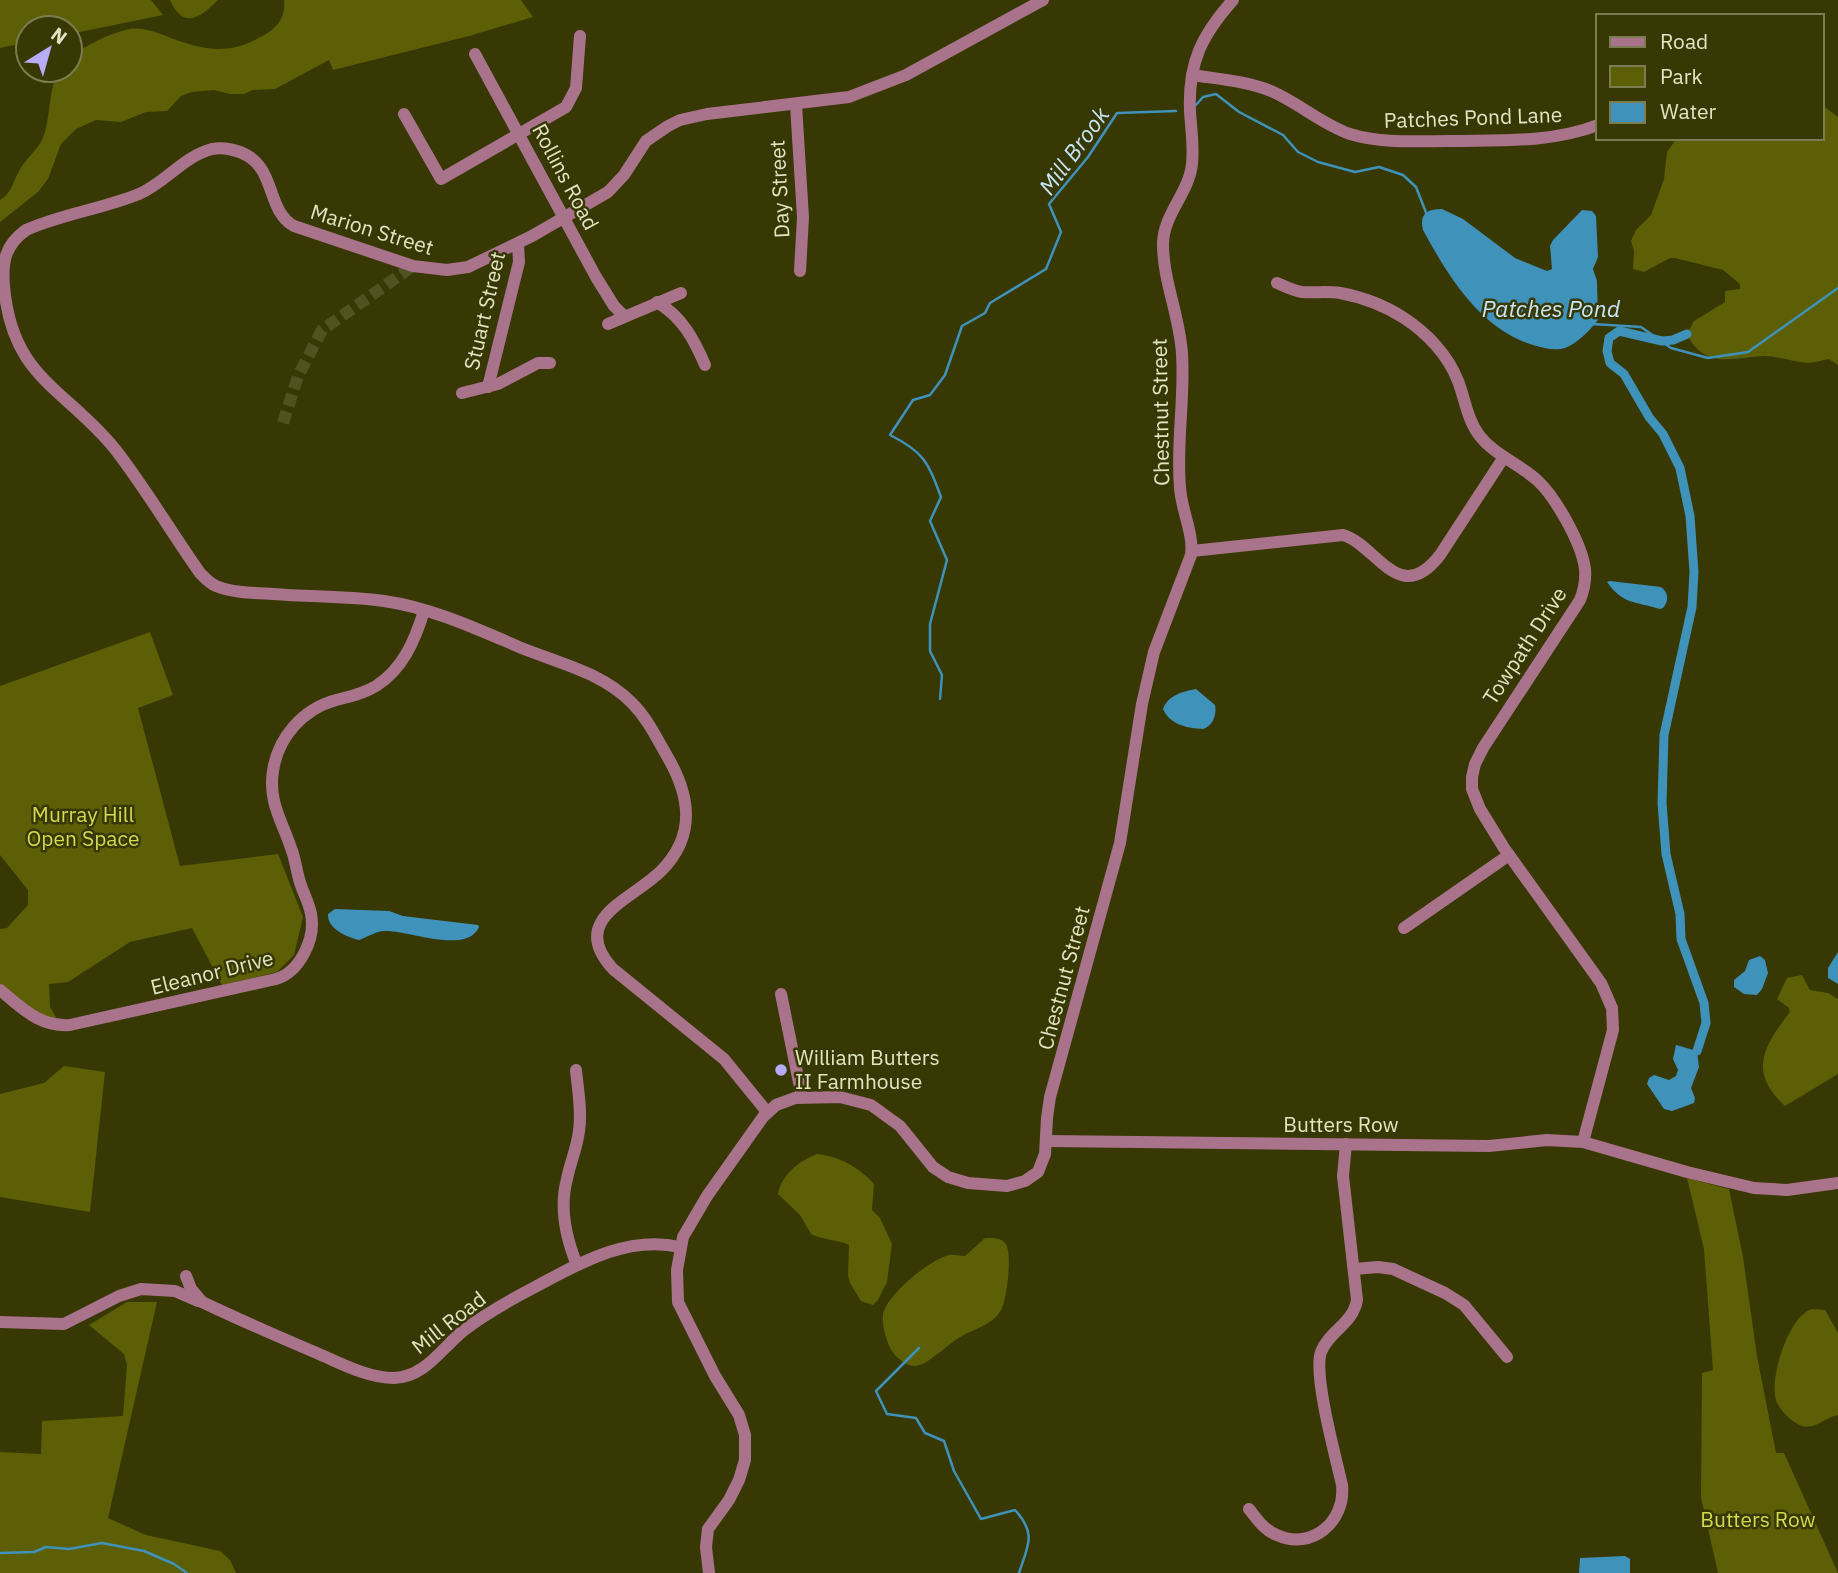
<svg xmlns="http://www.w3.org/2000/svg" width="1838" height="1573" font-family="'IBM Plex Sans',sans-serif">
	<rect width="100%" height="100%" fill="#373803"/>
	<g fill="#5c5f06">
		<polygon points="0,0 151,0 163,15 70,34 70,28 28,28 28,42 0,48"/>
		<path d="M 170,0 L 218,0 C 200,18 183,30 170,0 Z"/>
		<path d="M 284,0 L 521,0 L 533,17 L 469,36 L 333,70 L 329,60 L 275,89 L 253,90 L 244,94 L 230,94 L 214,90 L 192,92 L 181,96 L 167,111 L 146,112 L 121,122 L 96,120 L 76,129 L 61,144 L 48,179 L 38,192 L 0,222 L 0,200 C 11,194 12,184 18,173 C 24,160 37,151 43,138 C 51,118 48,86 60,70 L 70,70 L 70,56 C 89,45 107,34 129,29 C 143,27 158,33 171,38 C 209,52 233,55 269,32 C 280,25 286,13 284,0 Z"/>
		<path d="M 1822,105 L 1838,117 L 1838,365 L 1829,359 C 1822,360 1815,363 1808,363 C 1793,362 1778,356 1764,356 C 1731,358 1704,369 1687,334 L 1694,321 L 1725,302 L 1725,291 L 1740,289 L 1740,284 L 1723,270 L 1675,258 L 1670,258 L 1644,272 L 1633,269 L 1634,251 L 1631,241 L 1636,230 L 1651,215 L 1664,179 L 1667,152 L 1677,138 L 1822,138 Z"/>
		<polygon points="150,632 173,695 138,708 180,866 278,854 303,917 294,955 277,972 222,985 192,928 130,942 68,982 49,984 50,1007 57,1019 43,1017 0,986 0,929 7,928 28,905 28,890 0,855 0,686"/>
		<path d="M 1802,975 L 1810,990 L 1828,993 L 1838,999 L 1838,1074 L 1785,1106 C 1748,1072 1763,1047 1790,1012 L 1789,1008 L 1777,999 L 1787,978 Z"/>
		<polygon points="64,1066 105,1072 90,1212 0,1197 0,1094 44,1083"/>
		<path d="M 817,1154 C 839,1156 860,1168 874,1184 L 872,1210 L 880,1218 L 892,1244 L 887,1282 L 878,1300 L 873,1305 L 861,1301 L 850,1283 L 848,1275 L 849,1245 C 841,1240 822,1240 811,1234 L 800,1215 L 778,1194 C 782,1174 799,1161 817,1154 Z"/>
		<polygon points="1687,1178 1729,1189 1743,1257 1757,1356 1776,1453 1784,1453 1838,1573 1718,1573 1701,1497 1702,1373 1713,1370 1704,1249"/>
		<path d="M 985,1238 C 992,1238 1000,1237 1005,1243 C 1013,1250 1007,1300 1001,1310 C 992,1326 972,1329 957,1339 C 946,1347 935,1357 923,1364 C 917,1366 913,1367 907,1364 C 898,1360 890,1351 887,1340 C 884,1332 882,1323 883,1314 C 888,1294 929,1260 949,1255 C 954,1254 960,1256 965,1256 Z"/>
		<polygon points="127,1302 157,1302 108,1518 146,1535 220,1551 230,1560 236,1573 0,1573 0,1452 41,1454 42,1421 123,1416 127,1365 124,1354 89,1325"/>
		<path d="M 1812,1309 L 1825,1310 L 1838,1333 L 1838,1415 C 1826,1417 1815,1430 1802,1426 C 1792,1422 1779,1410 1776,1400 C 1769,1378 1789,1315 1812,1309 Z"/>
	</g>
	<g fill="#3f92b9">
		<path d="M 1442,209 L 1463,219 L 1515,258 L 1547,271 L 1552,269 L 1550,246 L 1553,240 L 1582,210 L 1592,211 L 1596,216 L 1598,257 L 1593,269 L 1597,281 L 1598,320 C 1590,330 1577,344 1565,348 C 1555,351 1543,348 1533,345 C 1480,329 1448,276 1423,230 C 1419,214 1427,209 1442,209 Z"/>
		<path d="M 1610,581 L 1661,587 C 1669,593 1669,601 1663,608 L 1660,609 C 1635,601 1623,605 1607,582 Z"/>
		<path d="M 1196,689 L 1215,705 C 1217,714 1213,726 1203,729 C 1187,728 1170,725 1163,709 C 1167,696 1183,691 1196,689 Z"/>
		<path d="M 335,909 L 389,911 L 403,916 L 478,925 L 479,927 C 467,955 408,930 385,931 C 376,931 368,937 359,940 C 347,937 327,929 328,914 Z"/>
		<polygon points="1838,952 1838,984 1828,978 1828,968"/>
		<polygon points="1760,956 1765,960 1768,973 1762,989 1757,995 1744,994 1734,987 1734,980 1745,971 1749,960"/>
		<polygon points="1676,1045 1697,1051 1699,1067 1691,1088 1695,1098 1694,1103 1672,1111 1664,1109 1647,1084 1649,1078 1654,1075 1669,1080 1676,1076 1678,1070 1673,1059"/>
		<polygon points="1625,1556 1630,1559 1630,1573 1579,1573 1580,1558"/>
	</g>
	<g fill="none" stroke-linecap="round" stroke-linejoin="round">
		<g stroke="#3f92b9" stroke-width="2.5">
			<polyline points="1196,105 1203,97 1216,94 1239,112 1283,135 1298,152 1318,162 1355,172 1379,167 1403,175 1416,187 1427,215"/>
			<polyline points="1593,324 1641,327 1671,348 1708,358 1748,352 1838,288"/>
			<path d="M 940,699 L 942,675 L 930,651 L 930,624 L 947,560 L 930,521 L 941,497 C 928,462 924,452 890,435 L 913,400 L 930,395 L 945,375 L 962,326 L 985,313 L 990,303 L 1046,269 L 1061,232 L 1049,204 L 1088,157 L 1117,113 L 1176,111"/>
			<path d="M 919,1348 L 876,1391 L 887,1414 L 916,1418 L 925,1433 L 944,1441 L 954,1471 L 981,1519 L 1015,1510 C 1037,1534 1028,1545 1019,1573"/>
			<polyline points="0,1553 34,1552 46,1547 69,1549 102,1543 144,1551 174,1564 187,1573"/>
		</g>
		<polyline stroke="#3f92b9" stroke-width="9" points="1687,334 1673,340 1662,341 1619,331 1609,338 1607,351 1610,363 1624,374 1649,417 1663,434 1680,468 1690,516 1694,572 1692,607 1664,735 1662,803 1666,854 1680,914 1681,939 1704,1003 1706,1023 1697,1051"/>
		<polyline stroke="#515220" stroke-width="12" stroke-dasharray="12 6" stroke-linecap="butt" points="283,423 298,376 322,330 413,266"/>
		<g stroke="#a9738b" stroke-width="12">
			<polyline points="475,54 596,277 614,306 624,316"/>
			<path d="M 1192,75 C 1218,79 1247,81 1271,91 C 1299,103 1321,124 1350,134 C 1383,144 1417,141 1451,141 C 1501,140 1551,143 1598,125"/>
			<polyline points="796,105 803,217 800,271"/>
			<polyline points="404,114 441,179 566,107 576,88 580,36"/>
			<path d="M 1277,283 C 1285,286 1294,291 1302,292 C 1315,293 1327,291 1340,293 C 1362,297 1384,305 1404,318 C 1427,333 1448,355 1458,381 C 1465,399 1467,419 1479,435 C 1494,455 1520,464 1538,481 C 1556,498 1582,544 1585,569 C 1586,580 1584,590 1580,600 L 1483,748 L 1475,764 L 1472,777 L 1472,789 L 1480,809 L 1504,848 L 1601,983 L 1612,1008 L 1613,1030 L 1583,1142"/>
			<path d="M 657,302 C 682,317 694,339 705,365"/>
			<polyline points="608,324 681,293"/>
			<polyline points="488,387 519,262 518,244"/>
			<polyline points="462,393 498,384 538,363 550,363"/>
			<path d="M 1192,551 L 1343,535 C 1377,545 1399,608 1440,555 L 1504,457"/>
			<polyline points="1404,928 1509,855"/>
			<path d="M 0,990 C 22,1008 39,1027 70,1025 L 276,979 C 300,972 316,938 311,914 C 309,902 302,891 299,879 C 296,868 295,858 291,848 C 282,821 268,801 273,771 C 278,737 303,709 336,700 C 351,696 363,694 376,686 C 403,669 415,640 424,611"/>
			<polyline points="781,994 802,1097"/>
			<path d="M 576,1070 C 578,1091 582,1111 579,1131 C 577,1148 570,1163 567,1179 C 559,1208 566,1238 577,1265"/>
			<path d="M 767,1112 L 724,1059 L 613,969 C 567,919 632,900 661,871 C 697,835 690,795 667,756 C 656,737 647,718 632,703 C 602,673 562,664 524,649 C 479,630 433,608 384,601 C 348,596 310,597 273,594 C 255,593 233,593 216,586 C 209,583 205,578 200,573 C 171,532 146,489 115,449 C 64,387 12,378 4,286 C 2,262 5,245 26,230 C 62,214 102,209 139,194 C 165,183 184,156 212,149 C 224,147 238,150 248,156 C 275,172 268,212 294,226 L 413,266 L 447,270 L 468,267 L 532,236 L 608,192 L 624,175 L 646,141 L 668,126 L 680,120 L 707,114 L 849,97 L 906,75 L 1043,0"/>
			<polyline points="1047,1141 1489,1146 1547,1140 1583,1142 1687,1172 1754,1188 1787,1190 1838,1183"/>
			<polyline points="1354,1269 1378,1267 1393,1269 1445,1293 1464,1305 1507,1357"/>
			<path d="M 186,1276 L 191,1289 L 202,1302 C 240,1320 279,1337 319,1354 C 342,1364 368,1378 394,1378 C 425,1377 441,1349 463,1331 C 485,1314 510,1300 535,1287 C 580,1263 627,1235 680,1247"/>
			<polyline points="0,1322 64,1324 119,1296 141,1289 175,1291 198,1301"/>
			<path d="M 1249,1509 C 1257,1519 1264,1530 1277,1535 C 1312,1551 1346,1521 1342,1485 C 1336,1458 1313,1375 1321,1352 C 1329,1331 1353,1324 1357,1300 L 1343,1176 L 1346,1144"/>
			<path d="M 709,1573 L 706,1547 L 708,1529 L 729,1500 L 739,1480 L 745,1460 L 745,1435 L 739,1415 L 715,1376 L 678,1302 L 677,1270 L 683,1237 L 707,1196 L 763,1117 L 776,1105 L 795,1098 L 840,1097 L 871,1105 L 900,1126 L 933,1167 L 948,1177 L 968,1183 L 1007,1186 L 1025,1181 L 1038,1172 L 1045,1154 L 1047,1118 L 1050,1097 L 1120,843 L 1142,704 L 1154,652 L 1191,555 C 1194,533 1181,510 1180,487 C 1176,443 1185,399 1182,354 C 1180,317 1163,281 1163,244 C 1163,215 1189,193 1192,164 C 1194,146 1191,129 1190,111 C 1188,62 1202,35 1233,0"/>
		</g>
	</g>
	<circle fill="#b8abf7" stroke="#373803" stroke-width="2.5" cx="781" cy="1070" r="7"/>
	<g text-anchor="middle" stroke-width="5" stroke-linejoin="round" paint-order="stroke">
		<g font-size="21" fill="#e2e5c4" stroke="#373803">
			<text transform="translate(1473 118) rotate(-2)" y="7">Patches Pond Lane</text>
			<text transform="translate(565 177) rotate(62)" y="7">Rollins Road</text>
			<text transform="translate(780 189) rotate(-93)" y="7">Day Street</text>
			<text transform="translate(372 230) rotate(17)" y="7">Marion Street</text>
			<text transform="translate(485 311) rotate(-77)" y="7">Stuart Street</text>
			<text transform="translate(1161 412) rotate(-91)" y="7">Chestnut Street</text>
			<text transform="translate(1525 646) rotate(-57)" y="7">Towpath Drive</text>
			<text transform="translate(212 973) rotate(-14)" y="7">Eleanor Drive</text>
			<text transform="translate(1064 978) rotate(-75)" y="7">Chestnut Street</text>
			<text x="1341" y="1132">Butters Row</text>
			<text transform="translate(449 1323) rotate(-38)" y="7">Mill Road</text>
		</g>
		<g font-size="21" fill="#d3d951" stroke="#373803">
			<text x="83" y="822">Murray Hill<tspan x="83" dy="24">Open Space</tspan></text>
			<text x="1758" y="1527">Butters Row</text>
		</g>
		<g font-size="21" fill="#e2e5c4" stroke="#373803" text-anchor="start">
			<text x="795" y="1065">William Butters<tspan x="795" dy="24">II Farmhouse</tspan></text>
		</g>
		<g font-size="23" font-style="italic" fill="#c7e6f6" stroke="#373803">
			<text transform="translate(1074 151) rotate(-54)" y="8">Mill Brook</text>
			<text x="1551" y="317">Patches Pond</text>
		</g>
	</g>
	<rect x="1596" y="14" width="228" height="126" fill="#373803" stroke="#7b7d50" stroke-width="2"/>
	<rect x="1610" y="37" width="35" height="10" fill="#a9738b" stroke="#7b7d50" stroke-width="2"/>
	<text x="1660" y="49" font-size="21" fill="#e2e5c4">Road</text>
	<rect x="1610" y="66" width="35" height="21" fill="#5c5f06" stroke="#7b7d50" stroke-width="2"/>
	<text x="1660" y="84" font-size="21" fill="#e2e5c4">Park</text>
	<rect x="1610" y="102" width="35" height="21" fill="#3f92b9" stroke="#7b7d50" stroke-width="2"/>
	<text x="1660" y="119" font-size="21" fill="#e2e5c4">Water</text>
	<g transform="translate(49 49) rotate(37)"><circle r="33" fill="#373803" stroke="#7b7d50" stroke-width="2"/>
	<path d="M0-5L12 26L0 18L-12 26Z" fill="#b8abf7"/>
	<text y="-10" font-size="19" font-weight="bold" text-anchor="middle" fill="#e2e5c4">N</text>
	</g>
</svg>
